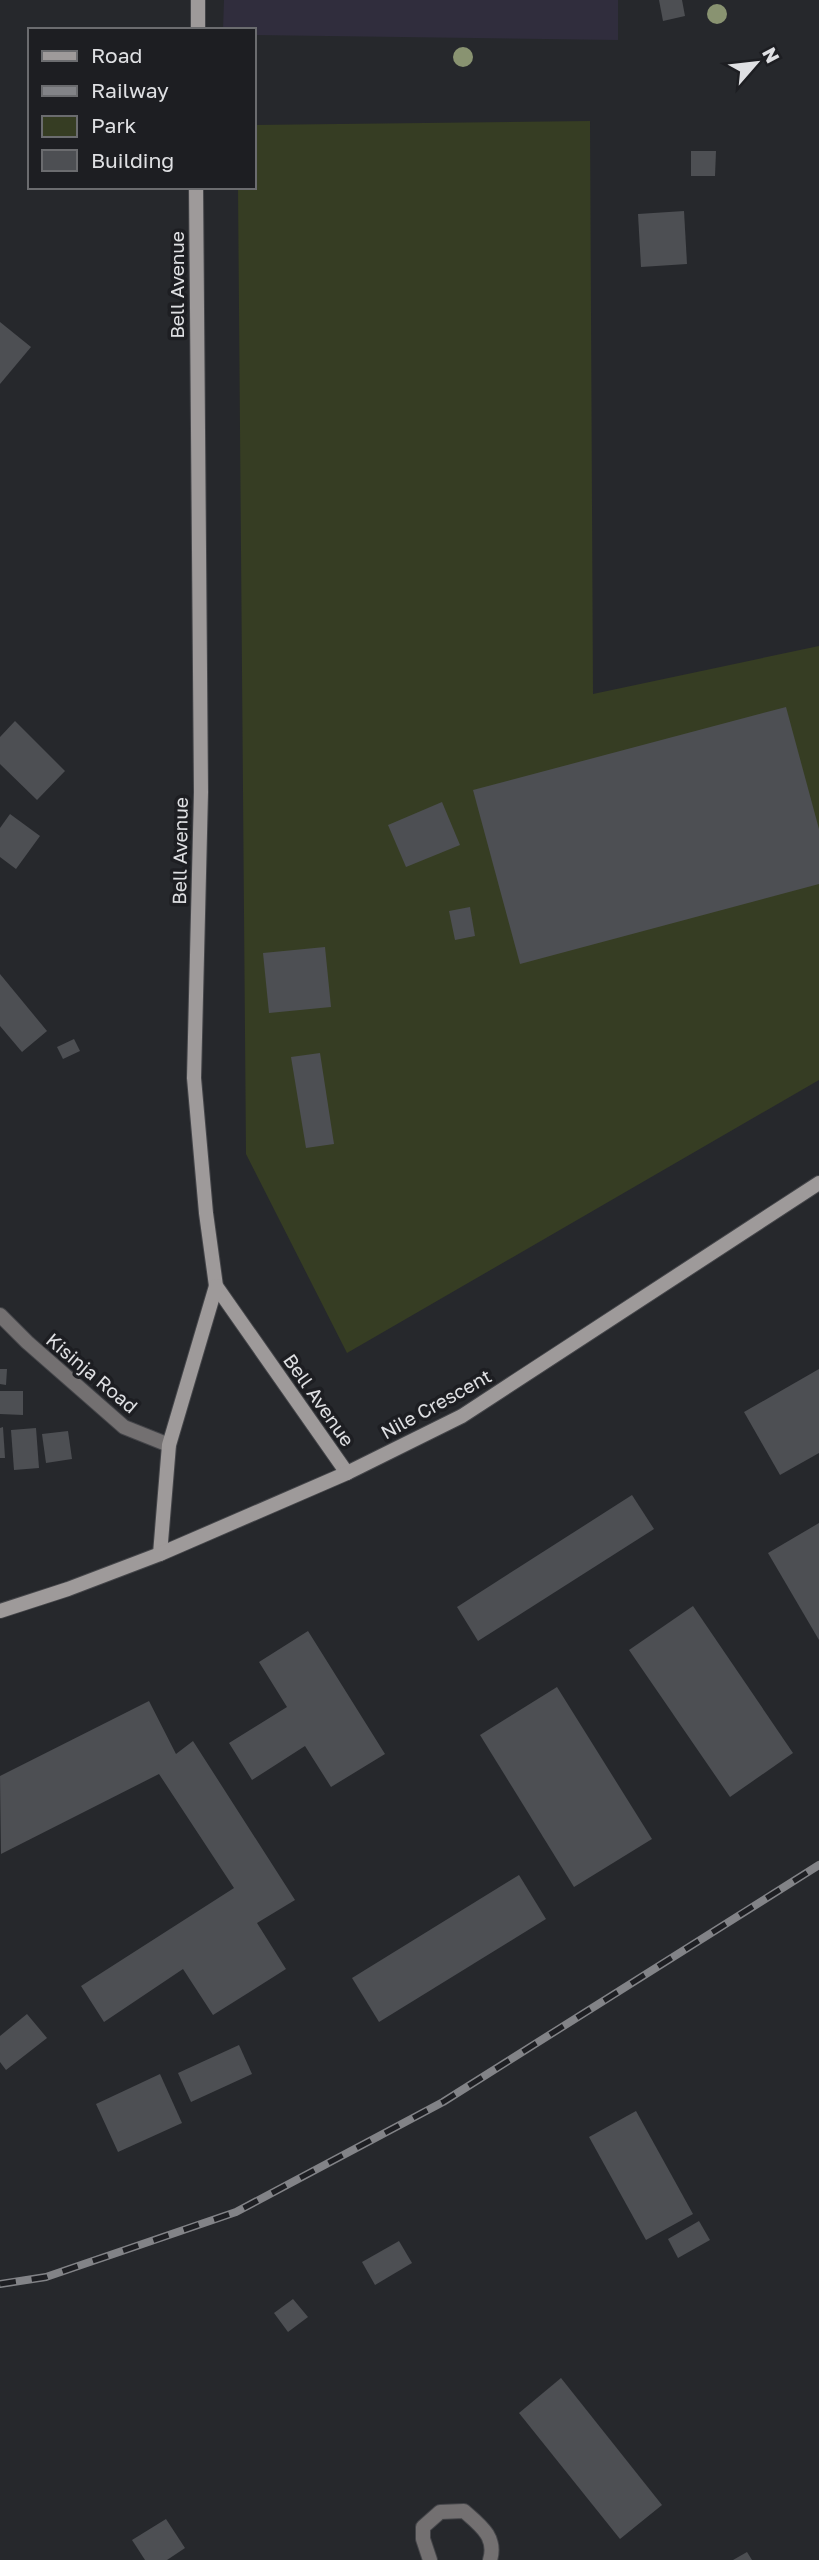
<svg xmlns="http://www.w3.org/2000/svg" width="819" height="2560" font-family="'Golos Text',sans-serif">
	<rect width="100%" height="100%" fill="#26282c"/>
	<polygon fill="#302d3d" points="224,0 618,0 618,40 254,35 254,30 223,30"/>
	<polygon fill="#363d23" points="590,121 593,694 819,646 819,1080 347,1353 246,1154 238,187 254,187 254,125"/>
	<g fill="#4d4f53">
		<polygon points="659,0 682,0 685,16 663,21"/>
		<polygon points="691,151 716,151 715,176 691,176"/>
		<polygon points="684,211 687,264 641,267 638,214"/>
		<polygon points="0,322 31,347 0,384"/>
		<polygon points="786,707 819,829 819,884 520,964 473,790"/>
		<polygon points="15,721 65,771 37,800 0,764 0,737"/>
		<polygon points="442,802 460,845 406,867 388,825"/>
		<polygon points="10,814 40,836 16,869 0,857 0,828"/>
		<polygon points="470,907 475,936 455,940 449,911"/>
		<polygon points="325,947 331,1007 269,1013 263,953"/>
		<polygon points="0,974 47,1031 22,1052 0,1026"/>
		<polygon points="74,1039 80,1051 63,1059 57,1047"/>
		<polygon points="320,1053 334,1144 306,1148 291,1057"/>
		<polygon points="0,1369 7,1369 6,1385 0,1384"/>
		<polygon points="819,1369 819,1453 780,1475 744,1412"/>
		<polygon points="0,1391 23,1391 23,1415 0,1414"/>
		<polygon points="3,1427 5,1458 0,1458 0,1428"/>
		<polygon points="36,1428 39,1468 14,1470 11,1430"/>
		<polygon points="68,1431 72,1459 46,1463 42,1434"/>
		<polygon points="632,1495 654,1529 478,1641 457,1607"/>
		<polygon points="819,1523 819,1640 768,1553"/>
		<polygon points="693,1606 793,1753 730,1797 629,1650"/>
		<polygon points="308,1631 385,1754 331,1787 305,1746 252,1780 229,1743 287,1707 259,1662"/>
		<polygon points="557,1687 652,1839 574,1887 480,1735"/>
		<polygon points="149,1701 176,1754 193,1741 295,1900 257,1923 286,1969 213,2015 183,1969 104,2022 81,1986 234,1888 159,1774 1,1854 0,1776"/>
		<polygon points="519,1875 546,1919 379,2022 352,1978"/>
		<polygon points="27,2014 47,2038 6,2070 0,2062 0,2036"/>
		<polygon points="239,2045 252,2074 191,2102 178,2073"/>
		<polygon points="160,2074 182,2123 118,2152 96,2104"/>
		<polygon points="636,2111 693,2214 646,2240 589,2137"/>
		<polygon points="699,2221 710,2240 678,2258 668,2239"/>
		<polygon points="399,2241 412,2263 375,2285 362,2262"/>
		<polygon points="293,2299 308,2317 288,2332 274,2313"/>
		<polygon points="561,2378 662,2505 620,2539 519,2413"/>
		<polygon points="166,2519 185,2548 167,2560 145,2560 132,2540"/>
		<polygon points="747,2552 752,2560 733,2560"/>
	</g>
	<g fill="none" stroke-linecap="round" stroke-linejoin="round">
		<defs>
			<path id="lane" d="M 430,2560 L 423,2539 L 423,2527 L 440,2512 L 464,2511 C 480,2525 497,2537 490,2560"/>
			<polyline id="street" points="0,1315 27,1342 124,1427 169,1445"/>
			<g id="secondary">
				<polyline points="198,30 198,0"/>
				<polyline points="196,187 201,792 194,1078 206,1213 216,1286 347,1473"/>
				<polyline points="160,1554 169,1445 216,1286"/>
				<polyline points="0,1611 68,1589 160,1554 347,1473 462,1416 819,1183"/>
			</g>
		</defs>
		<use href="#lane" stroke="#444549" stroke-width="16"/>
		<use href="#street" stroke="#444549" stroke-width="16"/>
		<use href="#secondary" stroke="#444549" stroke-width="16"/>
		<use href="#lane" stroke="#737071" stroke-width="14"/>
		<use href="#street" stroke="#737071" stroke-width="14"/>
		<use href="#secondary" stroke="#9e9a9a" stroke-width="14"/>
		<defs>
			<polyline id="rail" points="0,2284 46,2277 236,2212 443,2102 819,1865"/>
		</defs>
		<use href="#rail" stroke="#828387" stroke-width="8"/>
		<use href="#rail" stroke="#1d1e22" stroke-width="5" stroke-dasharray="16" stroke-linecap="butt"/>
	</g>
	<g fill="#899371">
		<circle cx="717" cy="14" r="10"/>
		<circle cx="463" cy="57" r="10"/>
	</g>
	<g text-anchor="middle" stroke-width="7" stroke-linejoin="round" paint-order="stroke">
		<g font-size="19" fill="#dfe0e3" stroke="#1d1e22">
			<text transform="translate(177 285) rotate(-90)" y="7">Bell Avenue</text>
			<text transform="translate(180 851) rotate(-89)" y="7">Bell Avenue</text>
			<text transform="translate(92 1373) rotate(40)" y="7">Kisinja Road</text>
			<text transform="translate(319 1400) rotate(55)" y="7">Bell Avenue</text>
			<text transform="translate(436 1404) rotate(-29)" y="7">Nile Crescent</text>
		</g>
	</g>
	<rect x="28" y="28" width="228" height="161" fill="#1d1e22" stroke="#6b6c6f" stroke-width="2"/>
	<rect x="42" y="51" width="35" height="10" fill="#9e9a9a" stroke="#6b6c6f" stroke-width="2"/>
	<text x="91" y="63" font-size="21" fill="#dfe0e3">Road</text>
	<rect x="42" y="86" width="35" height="10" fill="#828387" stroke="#6b6c6f" stroke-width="2"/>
	<text x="91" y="98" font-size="21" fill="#dfe0e3">Railway</text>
	<rect x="42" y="116" width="35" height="21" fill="#363d23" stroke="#6b6c6f" stroke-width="2"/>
	<text x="91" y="133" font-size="21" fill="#dfe0e3">Park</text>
	<rect x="42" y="150" width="35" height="21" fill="#4d4f53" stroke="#6b6c6f" stroke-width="2"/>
	<text x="91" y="168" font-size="21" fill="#dfe0e3">Building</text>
	<g transform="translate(756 63) rotate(62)" stroke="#1d1e22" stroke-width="5" paint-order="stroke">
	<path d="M0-5L12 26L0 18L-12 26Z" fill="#dfe0e3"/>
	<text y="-10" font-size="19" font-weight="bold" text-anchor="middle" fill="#dfe0e3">N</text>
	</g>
</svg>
